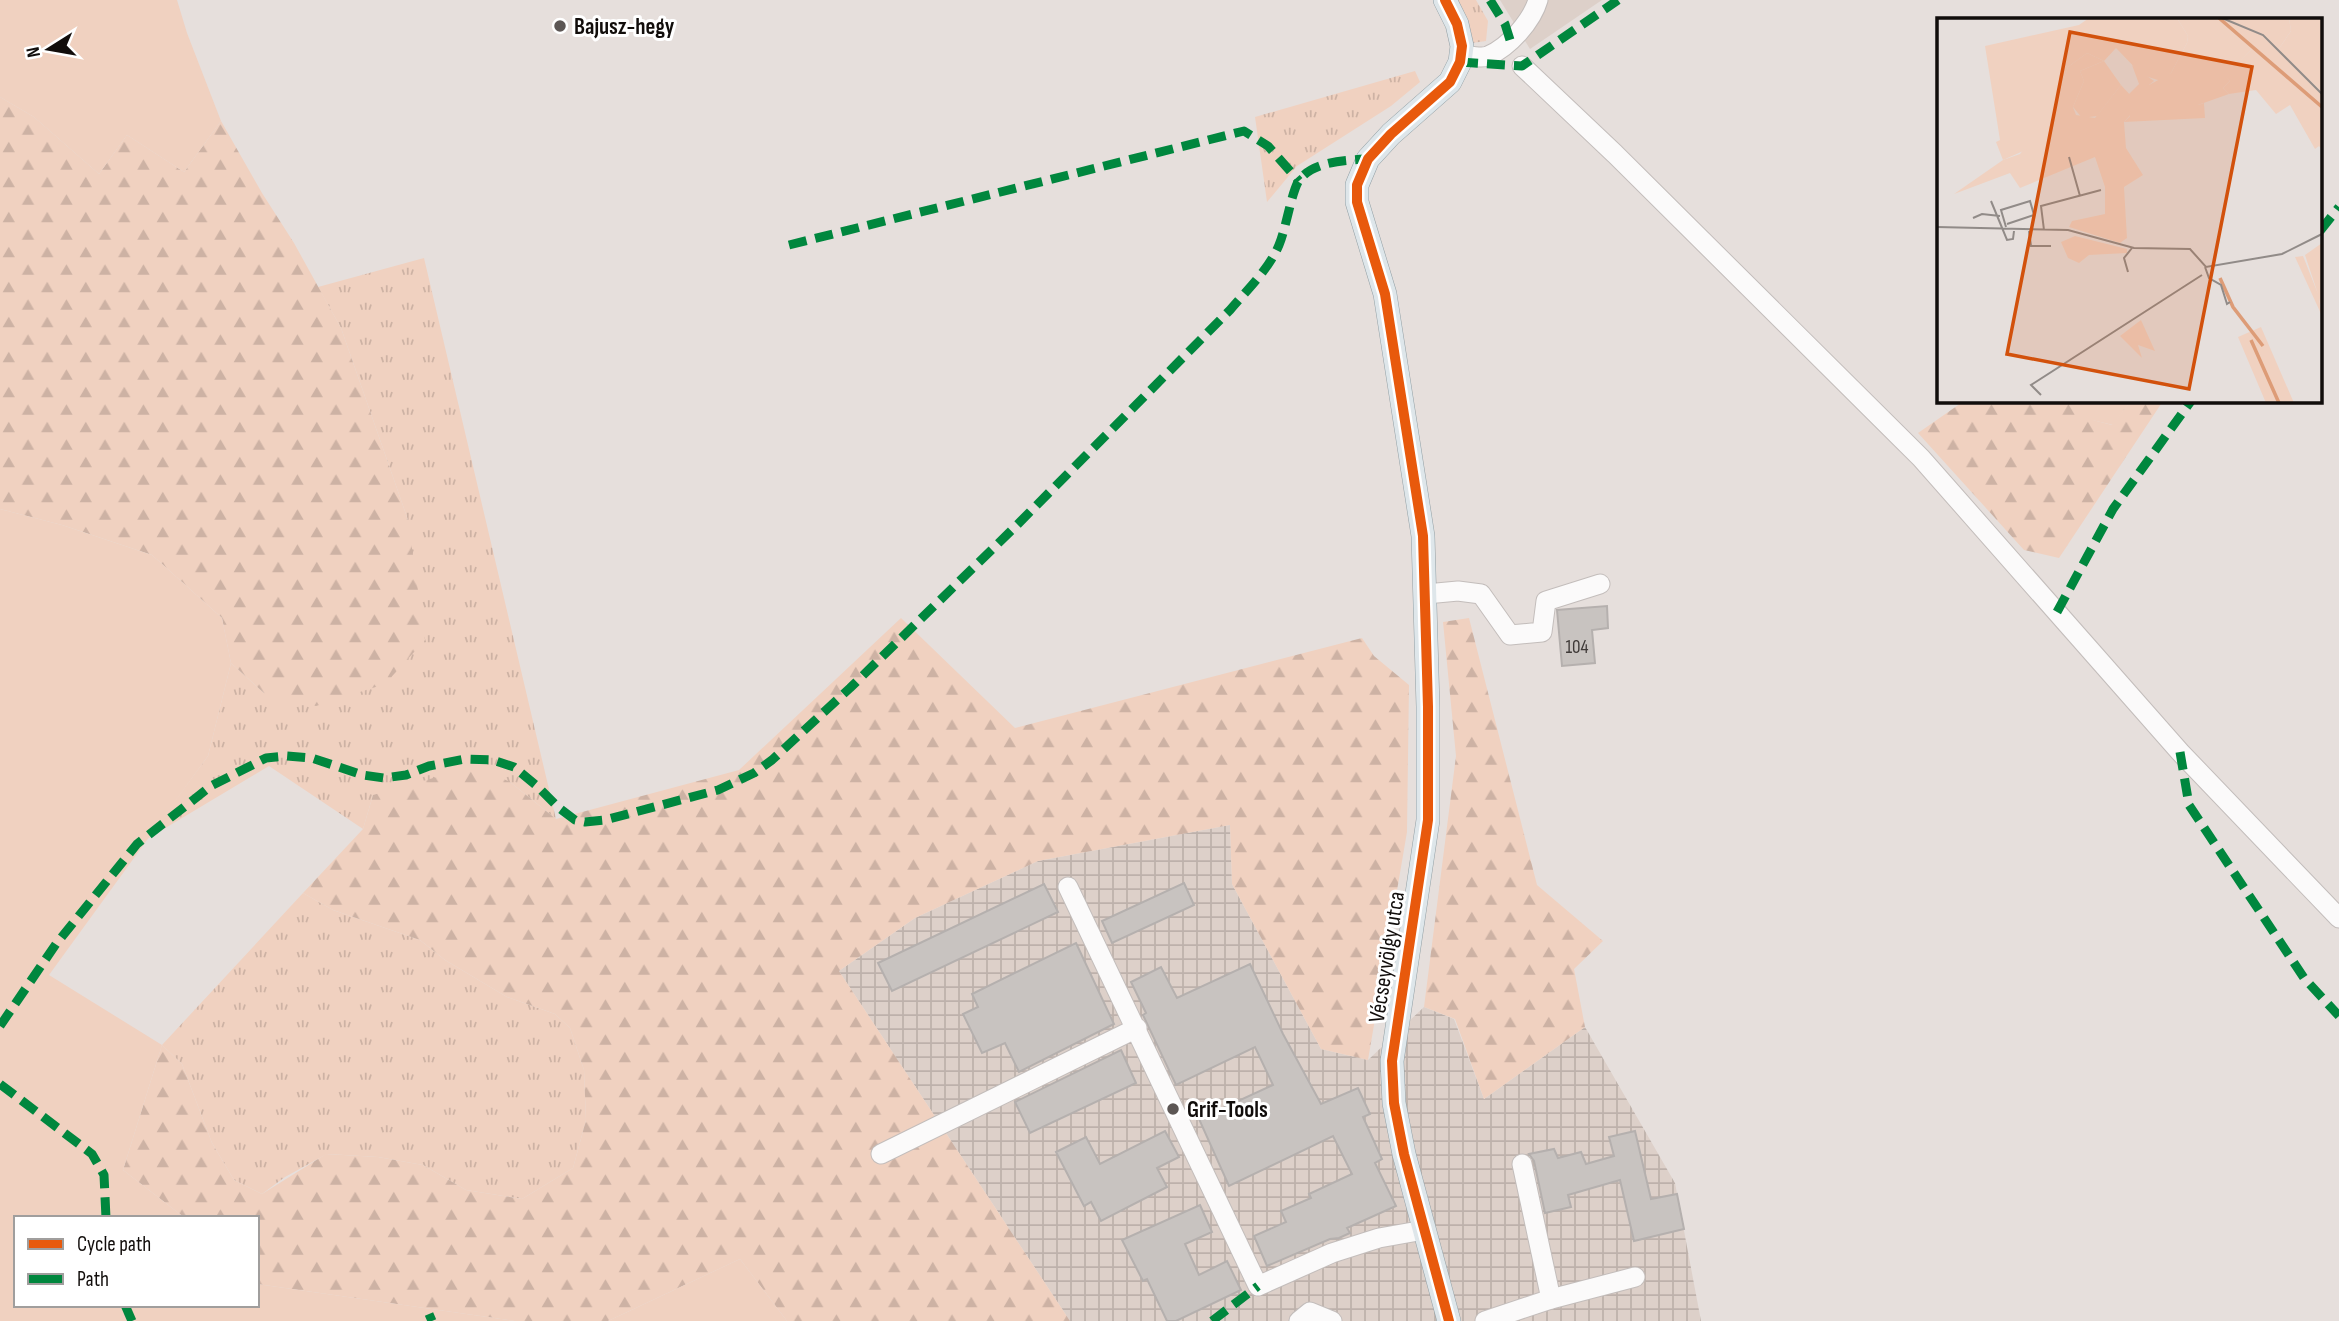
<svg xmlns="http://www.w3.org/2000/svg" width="2339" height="1321" font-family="'Sofia Sans Condensed',sans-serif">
	<defs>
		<pattern id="industrial-grid" width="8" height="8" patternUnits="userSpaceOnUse" patternTransform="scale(1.75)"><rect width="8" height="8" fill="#ddd0c9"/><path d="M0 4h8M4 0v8" fill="none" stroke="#bdb1ab"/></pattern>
		<pattern id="grass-tufts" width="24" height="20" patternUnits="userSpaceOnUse" patternTransform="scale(1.75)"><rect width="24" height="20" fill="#f0d1c0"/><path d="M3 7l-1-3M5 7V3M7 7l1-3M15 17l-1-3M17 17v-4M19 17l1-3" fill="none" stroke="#cdb2a4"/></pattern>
		<pattern id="forest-firs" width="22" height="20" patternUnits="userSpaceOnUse" patternTransform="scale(1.75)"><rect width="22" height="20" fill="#f0d1c0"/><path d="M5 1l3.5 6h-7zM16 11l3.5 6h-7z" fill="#cdb2a4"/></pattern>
	</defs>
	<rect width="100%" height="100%" fill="#e6dfdc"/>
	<polygon fill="#ddd0c9" points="1500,0 1602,0 1530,49"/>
	<polygon fill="url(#industrial-grid)" points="1230,825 1232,884 1321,1049 1368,1060 1424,1007 1454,1019 1484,1099 1585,1027 1675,1183 1701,1321 1070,1321 839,971 915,918 1038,861"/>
	<g fill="url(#grass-tufts)">
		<polygon points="1456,0 1476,0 1488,21 1486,41 1472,43"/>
		<polygon points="1415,71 1420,82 1391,106 1297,166 1267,202 1255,117"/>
		<polygon points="424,258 556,819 510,782 373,795 363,829 269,766 147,839 208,756 231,663 264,693 408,520 341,328 318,287"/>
		<polygon points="2101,401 2131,401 2113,425 2092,420"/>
		<polygon points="303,893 333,910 420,940 445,960 507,997 555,1014 570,1028 584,1070 586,1120 573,1168 522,1199 466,1190 423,1165 378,1157 327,1154 285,1177 262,1194 234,1180 212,1143 182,1064 162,1045"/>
	</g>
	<g fill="url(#forest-firs)">
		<polygon points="0,97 34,117 99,174 127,135 184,172 221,121 262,193 294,243 341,328 408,520 425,640 385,684 316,706 264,693 231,663 222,618 152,555 62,525 0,509"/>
		<polygon points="1964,401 2101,401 2093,420 2112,425 2131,401 2163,401 2059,558 2024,550 1918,433"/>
		<polygon points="901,618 1015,728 1362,638 1374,656 1409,685 1407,832 1368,1060 1321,1049 1232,884 1230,825 1038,861 915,918 839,971 1070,1321 787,1321 740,1259 608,1321 515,1321 257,1284 257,1218 185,1218 123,1170 162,1045 182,1064 212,1143 234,1180 262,1194 326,1154 378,1157 423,1165 466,1190 522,1199 573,1168 586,1120 584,1070 570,1028 555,1014 507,997 445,960 420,940 333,910 303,893 363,829 373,795 476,766 510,782 556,819 739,770"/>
		<polygon points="1469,618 1537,885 1603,941 1574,969 1585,1027 1484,1099 1455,1019 1424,1007 1456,756 1443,622"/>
	</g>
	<g fill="#f0d1c0">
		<polygon points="0,0 177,0 187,33 221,121 184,172 127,135 99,174 34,117 0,97"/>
		<polygon points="0,509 62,525 152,555 222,618 231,663 208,756 49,975 162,1045 123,1170 185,1218 16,1218 16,1305 257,1305 257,1284 515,1321 0,1321"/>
		<polygon points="740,1259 787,1321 608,1321"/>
	</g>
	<g fill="#c8c3c0" stroke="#b5b0ae" stroke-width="2">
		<polygon points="1607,606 1608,628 1592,630 1595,663 1562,666 1557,610"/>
		<polygon points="1184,883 1194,905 1112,943 1102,921"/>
		<polygon points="1044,884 1058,912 892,991 878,963"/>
		<polygon points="1076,943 1114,1024 1019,1072 1005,1043 982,1053 963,1014 978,1007 972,994"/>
		<polygon points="1250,964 1283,1034 1321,1104 1358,1088 1370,1114 1363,1117 1382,1159 1375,1163 1396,1206 1347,1228 1350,1233 1339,1238 1330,1239 1267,1266 1254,1236 1286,1222 1281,1211 1311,1198 1309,1194 1352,1174 1333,1136 1229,1186 1199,1119 1273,1085 1255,1047 1176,1085 1143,1015 1146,1013 1131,982 1161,967 1177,998"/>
		<polygon points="1121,1050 1136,1083 1030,1133 1015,1102"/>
		<polygon points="1165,1131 1179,1157 1157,1168 1167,1187 1101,1221 1091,1202 1084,1206 1056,1152 1086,1137 1100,1164"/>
		<polygon points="1635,1131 1651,1199 1677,1194 1684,1229 1634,1241 1620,1180 1568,1195 1571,1207 1545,1213 1534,1161 1529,1154 1554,1149 1558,1158 1581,1152 1586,1164 1614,1156 1609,1137"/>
		<polygon points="1200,1205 1212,1232 1185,1244 1199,1275 1227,1261 1241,1290 1176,1321 1167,1321 1147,1279 1143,1281 1122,1240"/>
	</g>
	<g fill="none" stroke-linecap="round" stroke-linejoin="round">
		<defs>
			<g id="minor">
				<path d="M 1460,54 C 1468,55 1480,59 1488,56 C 1509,47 1532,21 1538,0"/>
				<polyline points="1522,66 1615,154 1921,458 2180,752 2339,918"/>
				<polyline points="1426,594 1458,591 1481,594 1510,635 1542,632 1546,601 1600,584"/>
				<polyline points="1068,887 1258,1286 1332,1253 1379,1238 1424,1230"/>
				<polyline points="881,1154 1137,1028"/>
				<polyline points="1551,1299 1635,1277"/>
				<polyline points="1299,1321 1310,1312 1332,1321"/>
				<polyline points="1485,1321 1551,1299 1522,1164"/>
			</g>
			<polyline id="major" points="1445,0 1457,24 1462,46 1460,62 1450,82 1391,134 1368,159 1357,185 1357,202 1385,294 1423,536 1428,707 1428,820 1392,1061 1394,1103 1404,1154 1449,1321"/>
		</defs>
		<use href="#minor" stroke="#c3bdbb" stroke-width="21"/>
		<use href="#major" stroke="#929fa4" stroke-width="24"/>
		<use href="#minor" stroke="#fbfafa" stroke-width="19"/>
		<use href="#major" stroke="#dee6ea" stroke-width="23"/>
		<g stroke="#00873e" stroke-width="9" stroke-dasharray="18 9" stroke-linecap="butt">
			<polyline points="1490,0 1505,24 1510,40"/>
			<polyline points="1460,62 1522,66 1618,0"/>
			<polyline points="2320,231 2339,207"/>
			<polyline points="789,245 1244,131 1268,146 1299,181"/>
			<polyline points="2057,612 2113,509 2191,401"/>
			<polyline points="2180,752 2189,805 2304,978 2339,1016"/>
			<path d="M 0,1026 L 56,944 L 137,844 L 211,786 L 266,758 L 287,756 L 312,758 L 363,775 L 384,778 L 406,775 L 429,766 L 465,759 L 493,760 L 514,767 L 537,786 L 559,808 L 575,820 L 585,822 L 605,820 L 718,790 L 754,773 L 772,760 L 850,688 L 1016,526 L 1230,310 C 1247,290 1269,269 1279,245 C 1286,228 1291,195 1298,182 C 1311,161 1347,160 1368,159"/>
			<polyline points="0,1084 92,1154 104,1175 106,1218"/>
			<polyline points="125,1305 132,1321"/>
			<polyline points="429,1314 432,1321"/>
			<polyline points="1212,1321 1258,1286"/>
		</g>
		<defs>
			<polyline id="cycleway" points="1445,0 1457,24 1462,46 1460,62 1450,82 1391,134 1368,159 1357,185 1357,202 1385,294 1423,536 1428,707 1428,820 1392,1061 1394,1103 1404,1154 1449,1321"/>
		</defs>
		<use href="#cycleway" stroke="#fff" stroke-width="15"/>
		<use href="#cycleway" stroke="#e8590c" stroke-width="10"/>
	</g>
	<g fill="#5c5654" stroke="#fff" stroke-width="2.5">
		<circle cx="560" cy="26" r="7"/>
		<circle cx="1173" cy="1109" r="7"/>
	</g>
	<g text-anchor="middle" stroke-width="6" stroke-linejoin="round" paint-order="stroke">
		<g font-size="19" fill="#3f3a38">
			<text x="1577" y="653">104</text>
		</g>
		<g font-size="23" font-weight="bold" fill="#110d0b" stroke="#fff" text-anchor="start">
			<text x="574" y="34">Bajusz-hegy</text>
			<text x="1187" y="1117">Grif-Tools</text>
		</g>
		<g font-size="23" fill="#110d0b" stroke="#fff">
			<text transform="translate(1386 957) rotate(-81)" y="8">Vécseyvölgy utca</text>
		</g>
	</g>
	<g transform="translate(1937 18)">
		<rect width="385" height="385" fill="#e6dfdc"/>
		<path d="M 352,0 L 385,0 L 385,74 L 341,32 L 354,13 ZM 167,43 L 184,67 L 160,98 L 145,100 L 136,89 L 147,63 L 143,53 ZM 195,47 L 217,63 L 212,67 L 261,87 L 267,85 L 268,100 L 187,104 L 193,98 L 191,77 L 202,66 ZM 385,225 L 385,291 L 382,280 L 385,298 L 358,239 L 366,238 L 381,276 L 368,237 ZM 324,309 L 357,385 L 329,385 L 301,319 Z" fill="#f0d1c0"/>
		<path d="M 240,0 L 283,0 L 317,29 L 289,58 L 293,63 L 286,70 L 292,76 L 261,87 L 215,90 L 210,84 L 212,67 L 234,55 L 250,25 L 251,18 ZM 150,35 L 167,43 L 143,53 L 147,63 L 136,89 L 139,97 L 158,100 L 184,67 L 195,79 L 196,94 L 187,104 L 189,130 L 206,157 L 187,169 L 190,220 L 183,225 L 132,209 L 135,203 L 168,196 L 168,169 L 158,139 L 83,170 L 73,155 L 17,176 L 66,142 L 83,136 L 116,94 L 131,49 ZM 138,218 L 190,231 L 190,235 L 152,237 L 142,245 L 131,240 L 124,224 ZM 204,302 L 218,333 L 201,327 L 205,340 L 183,318 Z" fill="#f0d1c0"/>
		<path d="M 152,0 L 240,0 L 251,18 L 250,25 L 234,55 L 224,63 L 205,57 L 179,30 L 167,43 L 150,35 L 131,49 L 116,94 L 122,117 L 66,142 L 59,124 L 63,122 L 48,28 L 142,7 ZM 283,0 L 352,0 L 354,13 L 341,32 L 385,74 L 385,132 L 382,128 L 378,131 L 353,87 L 339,96 L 319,72 L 292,76 L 286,70 L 293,63 L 288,58 L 317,29 Z" fill="#f0d1c0"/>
		<path fill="none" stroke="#dd9c77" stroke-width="3.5" d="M 282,0 L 385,89M 283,260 L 296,289 L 326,328M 314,322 L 342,385"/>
		<path fill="none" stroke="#918b88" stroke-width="2" d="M 285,0 L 326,17 L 385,76M 132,139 L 143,178M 54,183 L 70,222 L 76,221 L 77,213M 36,200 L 45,196 L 63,198M 0,209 L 131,212 L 197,230 L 253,231 L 269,249 L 345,236 L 385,216M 69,209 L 64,192 L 93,183 L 97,197 L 70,206M 107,212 L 104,188 L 164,172M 92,213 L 94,228 L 114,228M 268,249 L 272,260 L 284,267 L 290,286 L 293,284M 191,254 L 187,240 L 195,230M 104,377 L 94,367 L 265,257"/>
		<path fill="#d2510c" fill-opacity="0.15" stroke="#d2510c" stroke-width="3.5" d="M 133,14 L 315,49 L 252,371 L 70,336 Z"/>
		<rect width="385" height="385" fill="none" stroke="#110d0b" stroke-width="3.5"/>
	</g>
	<rect x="14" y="1216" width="245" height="91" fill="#ffffff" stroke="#a09e9d" stroke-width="2"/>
	<rect x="28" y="1239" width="35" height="10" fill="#e8590c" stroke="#a09e9d" stroke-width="2"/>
	<text x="77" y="1251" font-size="21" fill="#110d0b">Cycle path</text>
	<rect x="28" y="1274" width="35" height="10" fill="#00873e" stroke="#a09e9d" stroke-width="2"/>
	<text x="77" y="1286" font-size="21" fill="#110d0b">Path</text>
	<g transform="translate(49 49) rotate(259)" stroke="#ffffff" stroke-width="5" paint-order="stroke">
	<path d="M0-5L12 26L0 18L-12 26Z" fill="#110d0b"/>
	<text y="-10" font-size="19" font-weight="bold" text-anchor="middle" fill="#110d0b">N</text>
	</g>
</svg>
